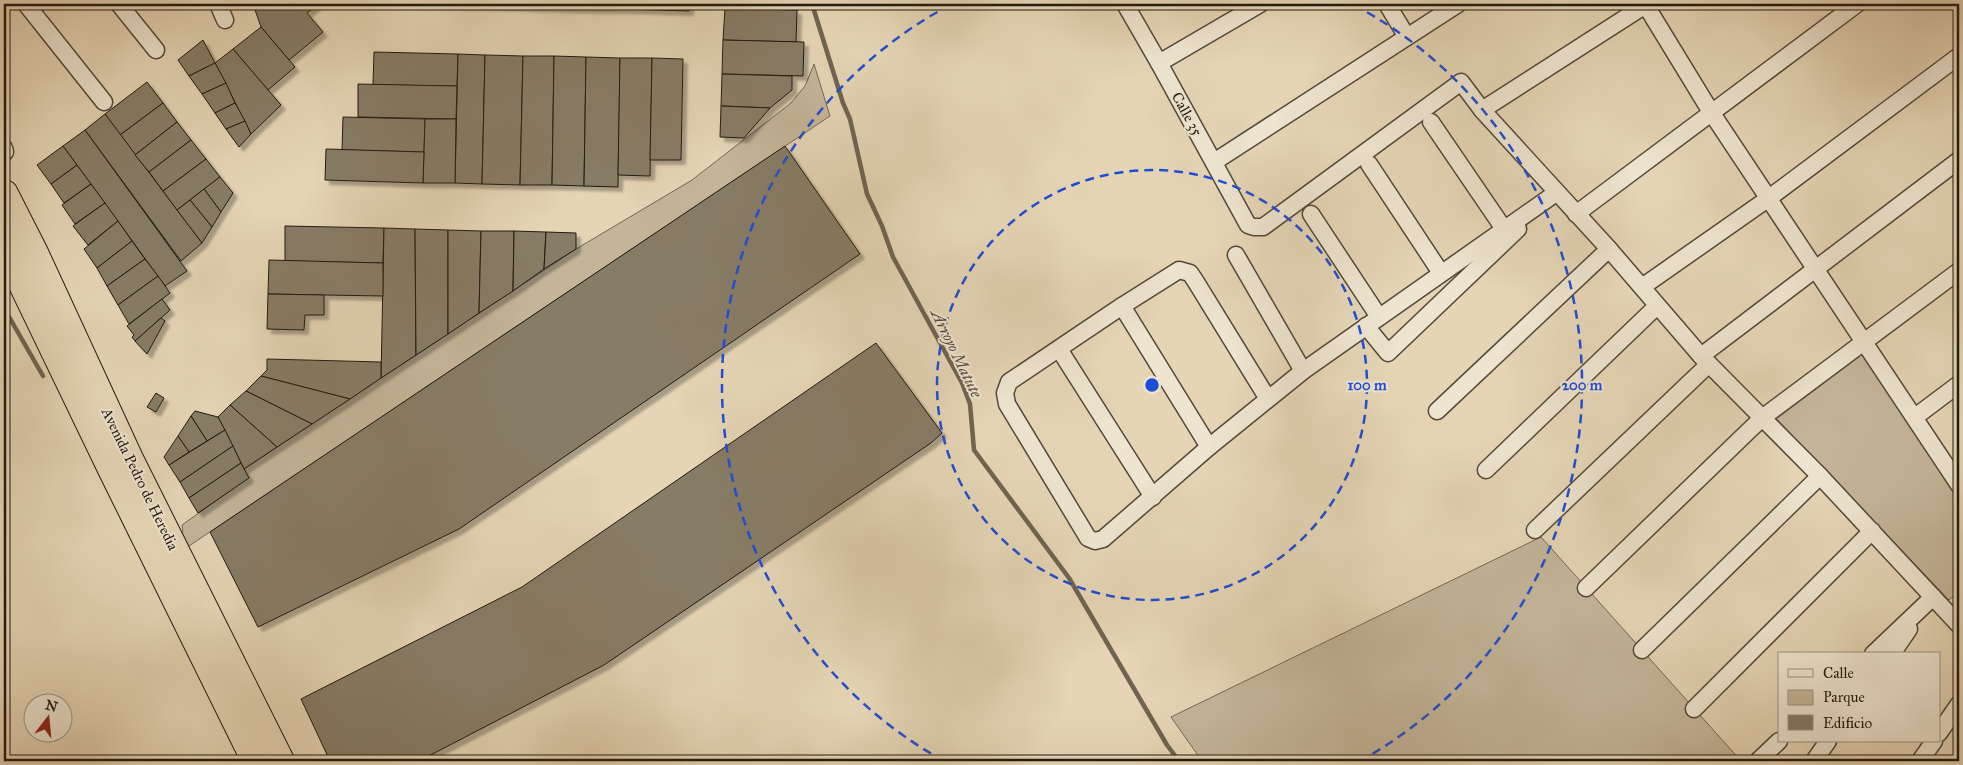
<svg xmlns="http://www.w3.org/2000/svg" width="1963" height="765" font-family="'IM FELL Great Primer',serif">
	<defs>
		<filter id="shadow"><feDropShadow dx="4.5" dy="4.5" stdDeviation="1" flood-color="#0004"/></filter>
	</defs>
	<rect width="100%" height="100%" fill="#e5d5b5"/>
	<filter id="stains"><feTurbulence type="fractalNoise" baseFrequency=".004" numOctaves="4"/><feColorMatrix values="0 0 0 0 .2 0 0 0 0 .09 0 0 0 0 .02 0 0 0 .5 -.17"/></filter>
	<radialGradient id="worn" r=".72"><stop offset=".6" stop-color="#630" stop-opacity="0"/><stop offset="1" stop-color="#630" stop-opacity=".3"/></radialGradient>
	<g fill="#c4b599" stroke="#736854">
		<polygon points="814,64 830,116 186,548 180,536 183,531 182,525 248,478 244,469 576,249 692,180 791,103 805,86"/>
		<polygon points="1861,351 1959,501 1959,592 1949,600 1776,418"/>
		<polygon points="1541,537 1741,761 1202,761 1171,717"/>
	</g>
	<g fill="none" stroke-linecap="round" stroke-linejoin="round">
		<g stroke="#6f6451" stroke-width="4.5">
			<polyline points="812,4 843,103 850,119 867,194 882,226 893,257 962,383 970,404 974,450 1069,578 1167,745 1179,761"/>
			<polyline points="4,308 43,376"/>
		</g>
	</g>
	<g fill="#877b66" stroke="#221a10" filter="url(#shadow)">
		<polygon points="253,4 318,4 307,13 323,32 289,60 261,27"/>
		<polygon points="413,4 495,4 495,6"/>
		<polygon points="495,4 527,4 526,7 495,6"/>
		<polygon points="527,4 559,4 559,8 526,7"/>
		<polygon points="559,4 593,4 593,9 559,8"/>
		<rect x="593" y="4" width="31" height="5"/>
		<polygon points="624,4 657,4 657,10 624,9"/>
		<polygon points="657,4 689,4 689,11 657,10"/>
		<polygon points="725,4 793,4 792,10 725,8"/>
		<polygon points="725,8 797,10 796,42 723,40"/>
		<polygon points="261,27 295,67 268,90 233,49"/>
		<polygon points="203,40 215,63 189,76 178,60"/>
		<polygon points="723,40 804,42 803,76 722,74"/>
		<polygon points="233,49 281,105 251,134 215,63"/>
		<polygon points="374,52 458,54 457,86 373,85"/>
		<polygon points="458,54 485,55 482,184 455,183"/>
		<polygon points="485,55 523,56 520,185 482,184"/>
		<polygon points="523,56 554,56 552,185 520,185"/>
		<polygon points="554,56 586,57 584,186 552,185"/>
		<polygon points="586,57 620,58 618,187 584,186"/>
		<polygon points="620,58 652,58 650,176 618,175"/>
		<polygon points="652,58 683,59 681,160 650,160"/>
		<polygon points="215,63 226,83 202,94 189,76"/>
		<polygon points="722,74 792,76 792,90 770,108 721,106"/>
		<polygon points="147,82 163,103 120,135 105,114"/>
		<polygon points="226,83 235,103 215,113 202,94"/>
		<polygon points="358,84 457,86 456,119 358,117"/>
		<polygon points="163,103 177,122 135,155 120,135"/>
		<polygon points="235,103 245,121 226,129 215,113"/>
		<polygon points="721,106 770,108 744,138 720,137"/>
		<polygon points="105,114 202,243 181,261 85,130"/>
		<polygon points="343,117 425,119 424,152 342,150"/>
		<polygon points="425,119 456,119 455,183 423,183"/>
		<polygon points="245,121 251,134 239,147 226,129"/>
		<polygon points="177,122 191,140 149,172 135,155"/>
		<polygon points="85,130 187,271 165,286 63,146"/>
		<polygon points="191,140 206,159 163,191 149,172"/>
		<polygon points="63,146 77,165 51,184 37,165"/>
		<polygon points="785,146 860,254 459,529 258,627 210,532"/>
		<polygon points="326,149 424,152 423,183 325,180"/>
		<polygon points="206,159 220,177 177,210 163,191"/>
		<polygon points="77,165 91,184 64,203 51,184"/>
		<polygon points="220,177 233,193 221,212 204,189"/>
		<polygon points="91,184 105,203 75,224 62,205"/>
		<polygon points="204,189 221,212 212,227 190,200"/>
		<polygon points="190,200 212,227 202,243 177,210"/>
		<polygon points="105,203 118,221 88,245 73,226"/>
		<polygon points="118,221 132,241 97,268 84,249"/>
		<polygon points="285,226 384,228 383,263 285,261"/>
		<polygon points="384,228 415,229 416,355 381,378"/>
		<polygon points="415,229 448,230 448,334 416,355"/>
		<polygon points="448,230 481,231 479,313 448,334"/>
		<polygon points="481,231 514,231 513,291 479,313"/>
		<polygon points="514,231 546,232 544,269 513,291"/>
		<polygon points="546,232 576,233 576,249 544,269"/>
		<polygon points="132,241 145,259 107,286 97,268"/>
		<polygon points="145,259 158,276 118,305 107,286"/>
		<polygon points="269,260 383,263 383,296 268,294"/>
		<polygon points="158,276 170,293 129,324 118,305"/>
		<polygon points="268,294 324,295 324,315 305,315 304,330 267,329"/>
		<polygon points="162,299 170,310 135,341 132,337 134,335 127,326"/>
		<polygon points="161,318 165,321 147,354 135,341"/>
		<polygon points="876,343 942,433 931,443 604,665 419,761 330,761 301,699 522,587"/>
		<polygon points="267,359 381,362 381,378 350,399 261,376 267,370"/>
		<polygon points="261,376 350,399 312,424 246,391"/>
		<polygon points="246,391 312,424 277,447 230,405"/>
		<polygon points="156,393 164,398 156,412 147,407"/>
		<polygon points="230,405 277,447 244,469 218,417"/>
		<polygon points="195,411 218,417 225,430 207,441 191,416"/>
		<polygon points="191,416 207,441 189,452 178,436"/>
		<polygon points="225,430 233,446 180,482 169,465"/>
		<polygon points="178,436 189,452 169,465 164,457"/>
		<polygon points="233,446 241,463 189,498 180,482"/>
		<polygon points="241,463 249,478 198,513 189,498"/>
	</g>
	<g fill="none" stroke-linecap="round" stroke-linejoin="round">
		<defs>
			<g id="minor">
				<polyline points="26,4 104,102"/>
				<polyline points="119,4 156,50"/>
				<polyline points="218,4 225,20"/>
				<polyline points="1125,4 1159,63 1248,225 1254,227 1263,227 1461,82 1482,110 1609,249 1701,356 1820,476 1959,625"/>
				<polyline points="1387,4 1407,37"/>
				<polyline points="1645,4 1711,112 1959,485"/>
				<polyline points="1159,63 1260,4"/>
				<polyline points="1482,110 1647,4"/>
				<polyline points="1431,122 1504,229"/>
				<polyline points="4,148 5,152"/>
				<polyline points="1214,162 1458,4"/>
				<polyline points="1369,164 1441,273"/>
				<polyline points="1311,214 1379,317"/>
				<polyline points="1576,214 1857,4"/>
				<polyline points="1236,255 1303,371"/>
				<polyline points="1642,287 1769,198 1959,56"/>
				<polyline points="1122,306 1209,447"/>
				<polyline points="1366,326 1388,353 1518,229"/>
				<polyline points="1059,349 1153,497"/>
				<polyline points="1701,356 1959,160"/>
				<polyline points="1268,399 1196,282 1190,273 1179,270 1122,306 1009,382 1005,393 1007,404 1088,538 1095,541 1103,539 1209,447 1303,371 1556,193"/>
				<polyline points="1437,411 1609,249"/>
				<polyline points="1915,417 1959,384"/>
				<polyline points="1486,470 1657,306"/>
				<polyline points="1535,530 1709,364"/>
				<polyline points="1586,588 1762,418 1959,271"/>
				<polyline points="1642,650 1820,476"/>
				<polyline points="1873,654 1933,597"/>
				<polyline points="1892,654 1909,629"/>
				<polyline points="1694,709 1872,531"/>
				<polyline points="1939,733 1959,704"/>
				<polyline points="1758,761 1779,741"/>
				<polyline points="1814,761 1828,741"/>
				<polyline points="1920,761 1934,741"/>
			</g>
			<g id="trunk">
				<polyline points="4,194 34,253 130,461 280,761"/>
				<polyline points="4,245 111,467 256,761"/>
			</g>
		</defs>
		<use href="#minor" stroke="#534939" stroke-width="19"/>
		<use href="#trunk" stroke="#221a10" stroke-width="30"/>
		<use href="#minor" stroke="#eee4cf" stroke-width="16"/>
		<use href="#trunk" stroke="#e5d5b5" stroke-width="28"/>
	</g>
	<g fill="none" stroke="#1d4ed8" stroke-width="2.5" stroke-dasharray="9 6">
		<circle cx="1152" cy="385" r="215"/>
		<path d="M944 761A430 430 0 0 1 950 5M1354 5A430 430 0 0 1 1360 761"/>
	</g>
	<g text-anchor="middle" stroke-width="4" stroke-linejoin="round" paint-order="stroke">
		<g font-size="15" fill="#221a10" stroke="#eee4cf">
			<text transform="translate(1187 114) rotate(61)" y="5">Calle 35</text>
			<text transform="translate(140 479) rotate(64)" y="5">Avenida Pedro de Heredia</text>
		</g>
		<g font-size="16" font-style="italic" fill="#564b3c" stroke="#eee4cf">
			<text transform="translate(957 353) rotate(64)" y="6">Arroyo Matute</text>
		</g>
	</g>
	<circle cx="1152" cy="385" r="8" fill="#1d4ed8" stroke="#eee4cf" stroke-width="2.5"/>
	<g font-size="15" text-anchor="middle" font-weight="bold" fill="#1d4ed8" stroke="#eee4cf" stroke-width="4" stroke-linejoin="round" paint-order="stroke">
		<text x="1367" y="390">100 m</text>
		<text x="1582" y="390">200 m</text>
	</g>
	<rect width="1963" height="765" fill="none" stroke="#e5d5b5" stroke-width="20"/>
	<rect x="5" y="5" width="1953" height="755" fill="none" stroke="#221a10" stroke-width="2.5"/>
	<rect x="10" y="10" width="1943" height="745" fill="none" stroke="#221a10"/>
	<rect x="1778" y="652" width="162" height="90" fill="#eee4cf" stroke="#9c9383"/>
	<rect x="1788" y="669" width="25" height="8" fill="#eee4cf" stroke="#9c9383"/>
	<text x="1823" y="678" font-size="15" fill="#221a10">Calle</text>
	<rect x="1788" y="690" width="25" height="15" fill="#c4b599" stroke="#9c9383"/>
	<text x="1823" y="702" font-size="15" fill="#221a10">Parque</text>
	<rect x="1788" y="715" width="25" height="15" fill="#877b66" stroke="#9c9383"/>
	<text x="1823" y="728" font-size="15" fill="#221a10">Edificio</text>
	<g transform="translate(48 718) rotate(16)"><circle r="24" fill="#eee4cf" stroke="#9c9383"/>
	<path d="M0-4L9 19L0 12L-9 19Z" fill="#8f2418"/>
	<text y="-8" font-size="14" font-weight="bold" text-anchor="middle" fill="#221a10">N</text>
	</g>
	<rect width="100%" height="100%" filter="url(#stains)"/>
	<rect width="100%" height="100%" fill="url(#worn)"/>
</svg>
